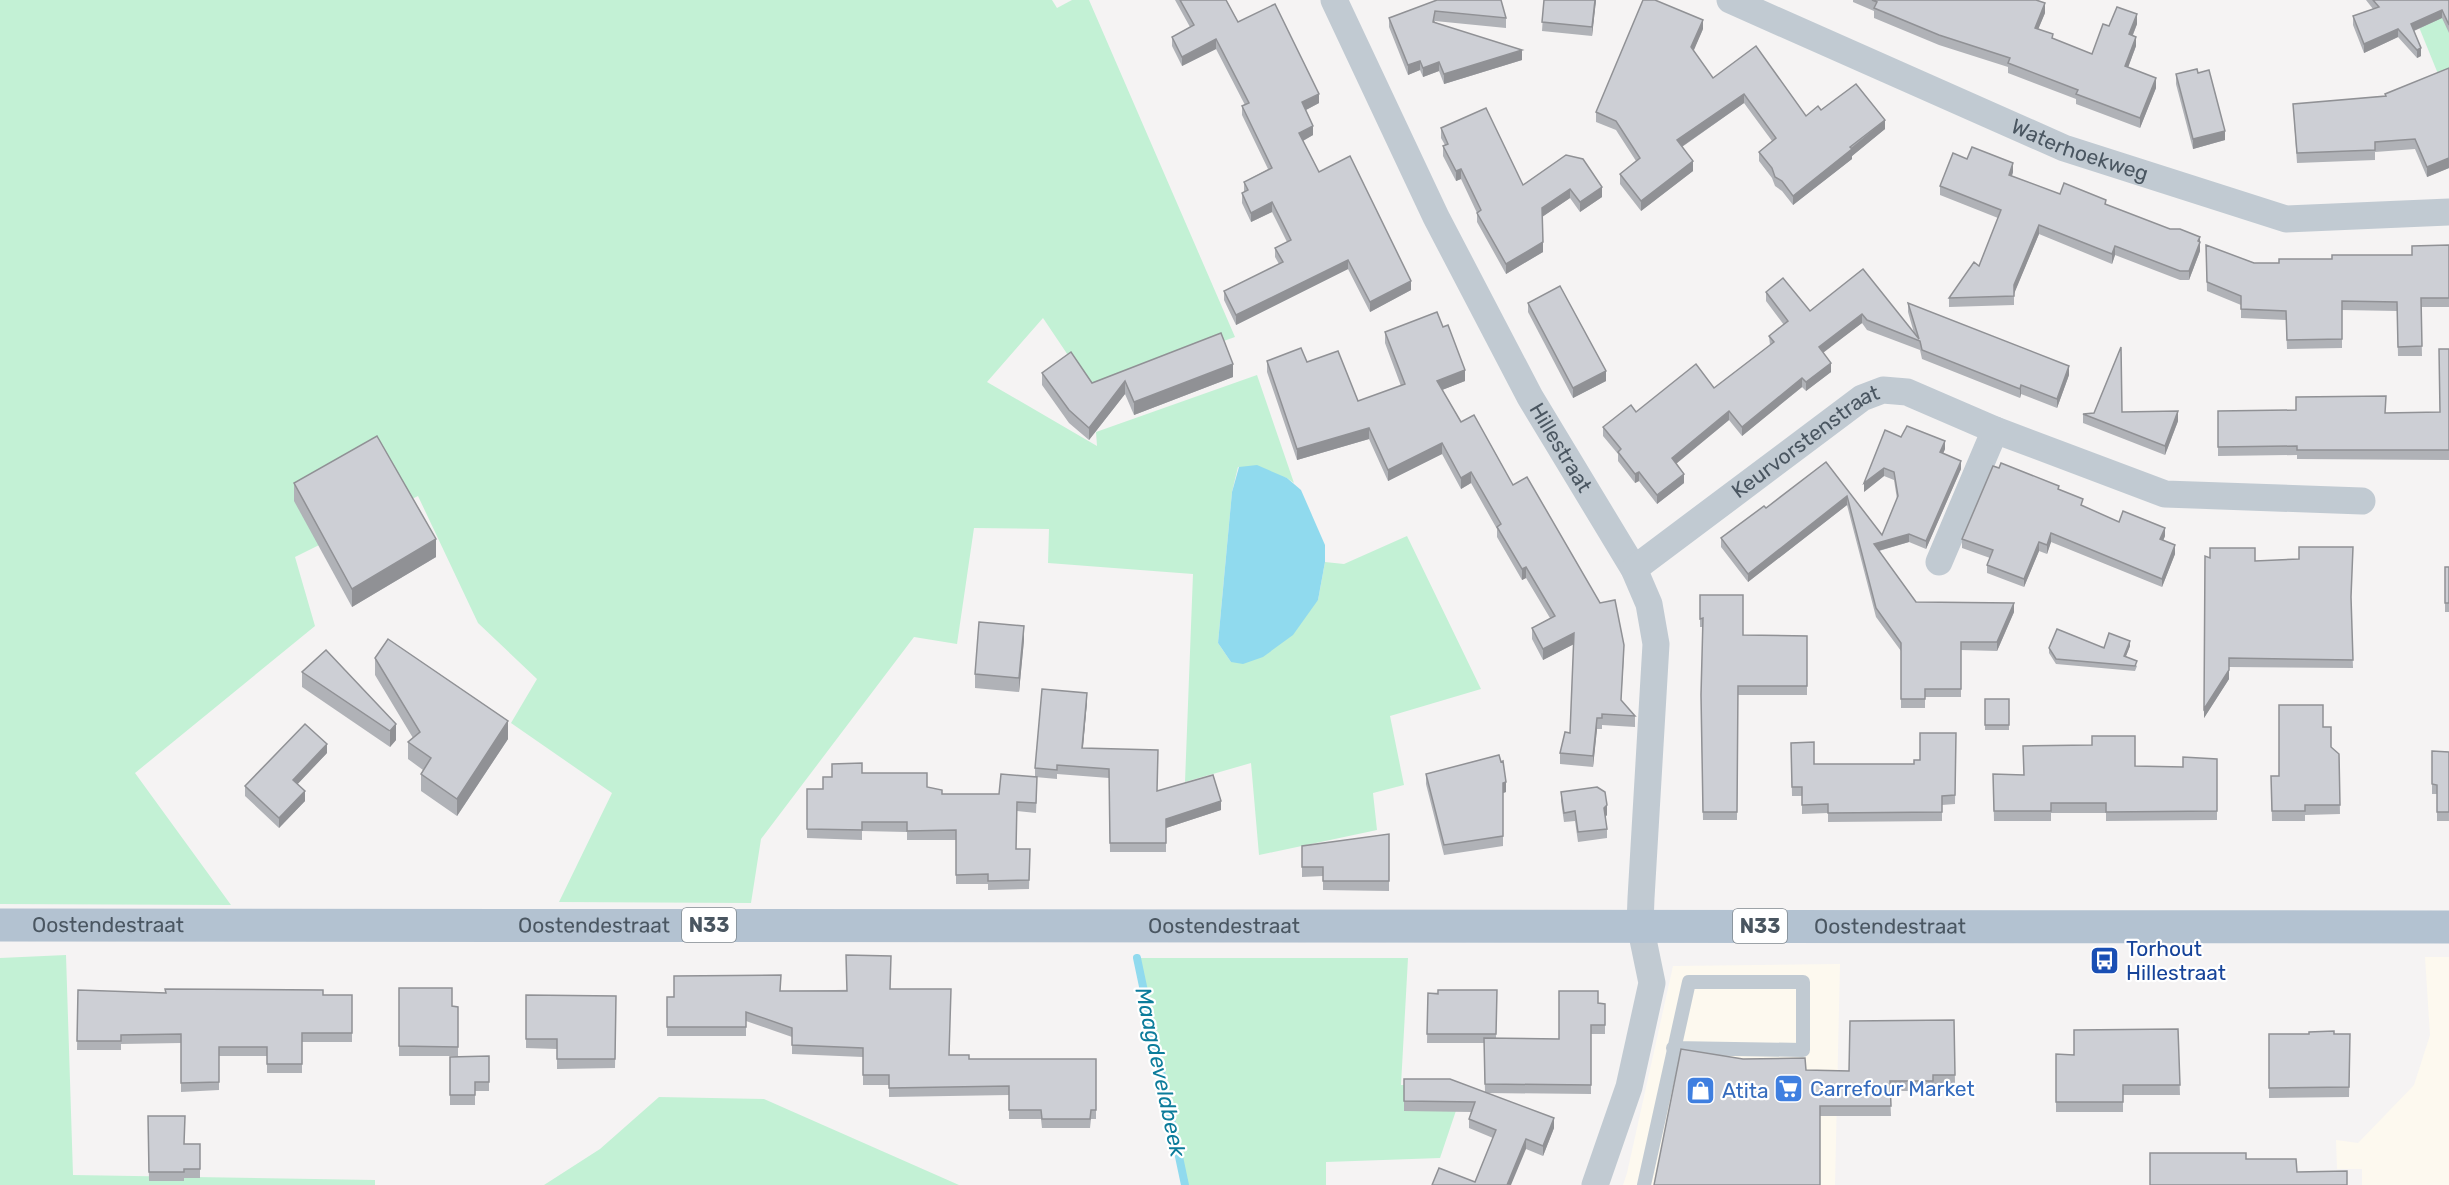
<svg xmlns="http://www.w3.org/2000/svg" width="2449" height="1185" font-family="Rubik,sans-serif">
	<rect width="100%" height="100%" fill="#f5f3f3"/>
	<g fill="#fdf9ef">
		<polygon points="2425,957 2449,957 2449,1185 2362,1185 2362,1169 2337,1169 2336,1140 2358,1143 2414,1085 2430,1035"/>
		<polygon points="1840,964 1835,1185 1623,1185 1627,1173 1673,966"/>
	</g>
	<g fill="#c3f1d5">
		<polygon points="0,0 1052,0 1057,8 1072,0 1089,0 1235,337 1090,388 1043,318 987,382 1097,446 1096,432 1257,375 1294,483 1287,478 1238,467 1232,492 1218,643 1231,662 1318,600 1325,562 1344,564 1407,536 1481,689 1390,716 1404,785 1373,793 1377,830 1259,855 1251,763 1185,782 1193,574 1048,563 1049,529 974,528 957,644 914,637 761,839 751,903 559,902 612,793 511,723 537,679 478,623 418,496 295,557 315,626 135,773 231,905 0,904"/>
		<polygon points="2408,0 2449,0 2449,101"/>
		<polygon points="66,955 73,1175 375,1180 375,1185 0,1185 0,958"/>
		<polygon points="1137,958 1408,958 1401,1085 1465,1084 1440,1158 1326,1162 1326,1185 1185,1185"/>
		<polygon points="659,1097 764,1099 959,1185 544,1185 600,1149"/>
	</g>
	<polygon fill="#90daee" points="1257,465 1287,478 1301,490 1325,545 1325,562 1318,600 1293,635 1263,657 1243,664 1231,662 1218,643 1232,492 1239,467"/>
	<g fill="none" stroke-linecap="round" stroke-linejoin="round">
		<polyline stroke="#90daee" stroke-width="8" points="1137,958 1185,1185"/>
		<polyline stroke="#c1cad2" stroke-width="14" points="1644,1185 1689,982 1803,982 1803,1050 1673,1048"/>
		<g stroke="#c1cad2" stroke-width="27">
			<path id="s1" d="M 1334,0 L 1436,217 L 1530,397 L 1634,569 L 1649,604 L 1656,644 L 1641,898 L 1640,925 L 1652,983 L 1629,1087 L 1595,1185"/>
			<path id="s2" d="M 1730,0 L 2064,148 L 2286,219 L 2449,212"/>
			<polyline points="1939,562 1995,430"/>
			<path id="s3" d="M 1634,569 L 1862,398 L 1883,390 L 1907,392 L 1995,430 L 2165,494 L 2362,501"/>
		</g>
		<path stroke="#b3c2d1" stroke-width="33" id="s4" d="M 0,925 L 2449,927"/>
	</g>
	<g fill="#b0b2b7">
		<polygon points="1175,0 1226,0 1238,22 1319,103 1306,110 1313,135 1303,141 1319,172 1411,290 1370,312 1348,269 1236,325 1224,300 1224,291 1279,264 1275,257 1275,248 1287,242 1272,212 1251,222 1242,203 1242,193 1244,192 1244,182 1268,169 1242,115 1242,106 1245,105 1216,49 1182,66 1172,46 1172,37 1190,27"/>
		<polygon points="1437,0 1506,18 1506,28 1435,21 1435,22 1522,60 1444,84 1439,71 1423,77 1420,70 1408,75 1389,27 1389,18"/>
		<polygon points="1544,0 1596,0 1592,36 1542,31"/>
		<polygon points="1853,0 2036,0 2045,13 2038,29 2053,39 2092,54 2109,26 2137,24 2133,35 2136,46 2128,67 2156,88 2140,128 2076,104 2076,99 2008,73 2008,67 1939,45 1874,18 1874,11 1853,2"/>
		<polygon points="2366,0 2449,0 2449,33 2442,18 2414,31 2421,56 2417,58 2398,37 2364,53 2353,25 2353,16 2373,9"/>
		<polygon points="1703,29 1693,51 1713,78 1806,116 1821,110 1885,129 1852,156 1852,159 1793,205 1782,191 1775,186 1772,178 1759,161 1759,152 1772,141 1744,103 1682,147 1693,171 1641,211 1620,184 1620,174 1636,161 1616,130 1596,122 1596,112"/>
		<polygon points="2449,68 2449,168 2427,177 2415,149 2375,152 2375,160 2297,163 2293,104 2385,96 2385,94"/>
		<polygon points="2198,73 2225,140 2193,149 2176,84 2176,74"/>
		<polygon points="1441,128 1523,185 1566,155 1602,197 1580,212 1570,198 1542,217 1543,252 1506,274 1477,222 1477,213 1461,179 1456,181 1443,156 1443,146 1445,145 1441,138"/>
		<polygon points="1967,159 2013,172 2012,176 2060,194 2106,205 2170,229 2200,237 2200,251 2189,280 2180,280 2115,255 2112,264 2039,234 2014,293 2014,305 1949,307 1949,298 1979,266 1998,218 1940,195 1940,186"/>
		<polygon points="2206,245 2254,263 2279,263 2332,259 2412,255 2449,245 2449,307 2421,307 2422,356 2398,356 2397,311 2342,310 2342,348 2287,349 2286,320 2241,318 2241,305 2207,291"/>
		<polygon points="1863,269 1914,333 1908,312 1908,303 2069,375 2057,408 2021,394 2020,398 1922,359 1920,350 1867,330 1862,323 1823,352 1831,372 1806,391 1802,387 1742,436 1729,420 1676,464 1684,483 1657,504 1639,481 1635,483 1618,461 1618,454 1603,436 1603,427 1636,412 1714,388 1770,345 1769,336 1784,325 1766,301 1766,292 1810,311"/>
		<polygon points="1528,303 1606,381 1573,398 1528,312"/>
		<polygon points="1385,332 1465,381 1442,390 1461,422 1513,485 1624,656 1621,701 1635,716 1635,727 1602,725 1602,729 1597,729 1593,767 1560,764 1560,753 1570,733 1574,644 1543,660 1532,639 1532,628 1550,618 1526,578 1522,580 1497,537 1497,529 1471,483 1461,489 1442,454 1388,481 1369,439 1297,460 1267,372 1267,361 1307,362 1358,401 1401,386 1385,343"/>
		<polygon points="2449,349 2449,460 2297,459 2297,455 2218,456 2218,411 2385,413 2440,412"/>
		<polygon points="1042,373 1092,383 1233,377 1134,415 1125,394 1089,440 1069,423 1042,385"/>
		<polygon points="2122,412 2178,421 2165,455 2083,423 2083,414"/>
		<polygon points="1901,437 1945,449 1943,453 1961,469 1926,549 1909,542 1879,551 1916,602 2014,612 1997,651 1961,650 1961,697 1925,697 1925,708 1901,708 1901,651 1876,617 1847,505 1748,582 1721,547 1721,538 1766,508 1826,462 1882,535 1897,499 1894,480 1884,476 1864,492"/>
		<polygon points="294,483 436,557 352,607 294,501"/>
		<polygon points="2059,489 2083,506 2119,522 2165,536 2163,541 2175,554 2162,587 2051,542 2047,554 2039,551 2024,587 1987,573 1987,565 1990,558 1962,548 1962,539"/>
		<polygon points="2210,558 2255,561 2299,559 2351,603 2353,668 2229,667 2229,679 2204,718"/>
		<rect x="2445" y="567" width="4" height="45"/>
		<polygon points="1700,595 1743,635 1807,636 1807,695 1738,695 1737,820 1703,820 1701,695 1703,627 1700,627"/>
		<polygon points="1024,640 1019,692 975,688 975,674"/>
		<polygon points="2130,646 2126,656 2137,666 2135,671 2056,664 2049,653 2049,648"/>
		<polygon points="326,650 396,740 390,747 302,687 302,672"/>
		<polygon points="375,658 508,739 457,816 421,791 421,774 423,770 408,759 408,742 413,738 375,675"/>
		<rect x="1985" y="699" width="24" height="31"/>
		<polygon points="1087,702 1083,748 1157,791 1221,810 1166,828 1166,852 1110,852 1109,778 1057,774 1057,779 1035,777 1035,768"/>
		<polygon points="2323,727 2331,747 2339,754 2340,814 2305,815 2305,821 2272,821 2271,776 2279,776"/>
		<polygon points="1956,733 1955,804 1942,805 1942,821 1828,822 1828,813 1802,814 1802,796 1792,796 1791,743 1814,764 1914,764"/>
		<polygon points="2432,751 2449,752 2449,821 2437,821 2437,794 2432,794"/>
		<polygon points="327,753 297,784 305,801 279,828 245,796 245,786"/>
		<polygon points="2217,759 2217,820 2106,821 2106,813 2051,813 2051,821 1994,821 1993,774 2023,775 2135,766 2183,767"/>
		<polygon points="862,773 927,787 942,794 999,794 1037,787 1036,813 1017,811 1016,849 1030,849 1029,889 988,890 988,884 956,884 956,840 907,840 907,832 862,831 862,840 807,838 807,789 823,789 832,777"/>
		<polygon points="1426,774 1506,792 1503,793 1503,846 1444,855 1426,784"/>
		<polygon points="1561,792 1607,815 1605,817 1607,829 1607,838 1578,842 1575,821 1564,822 1561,801"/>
		<polygon points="1389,834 1389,891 1323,890 1323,876 1302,877 1302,846"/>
		<polygon points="399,988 452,1006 458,1007 458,1056 399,1056"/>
		<polygon points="890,989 949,1055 969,1059 1096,1059 1096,1119 1091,1119 1090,1128 1042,1128 1041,1119 1009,1119 1009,1095 889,1097 889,1085 863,1085 863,1057 792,1054 792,1037 746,1021 746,1036 667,1036 667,997 781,991"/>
		<polygon points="78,990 166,993 323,995 352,995 352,1042 302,1042 302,1073 267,1073 267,1056 219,1056 219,1090 181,1092 181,1043 121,1044 121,1050 77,1050"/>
		<polygon points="1497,990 1496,1038 1559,1039 1598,1003 1605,1004 1605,1034 1591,1034 1591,1094 1487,1093 1554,1128 1543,1156 1526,1149 1475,1182 1493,1138 1469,1128 1469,1119 1471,1112 1404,1111 1404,1079 1485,1092 1484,1043 1427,1043 1428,993"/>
		<polygon points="526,995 616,996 615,1068 557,1069 557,1049 526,1048"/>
		<polygon points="1954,1020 1955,1084 1933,1084 1933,1091 1890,1091 1891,1116 1820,1116 1806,1070 1849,1071"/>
		<polygon points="2178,1029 2180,1095 2123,1095 2123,1112 2056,1112 2056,1054 2074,1055"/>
		<polygon points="2269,1034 2350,1034 2349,1097 2269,1098"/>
		<polygon points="489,1056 489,1091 475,1091 475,1105 450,1105 450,1057"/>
		<polygon points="148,1116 184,1144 200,1153 200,1178 184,1178 184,1181 149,1181"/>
	</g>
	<g fill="#909195">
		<polygon points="1595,0 1596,0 1592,36 1592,27"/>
		<polygon points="2045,3 2045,13 2035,37 2035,28"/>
		<polygon points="2442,10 2442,18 2411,32 2411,24"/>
		<polygon points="2137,14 2137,24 2129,44 2129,34"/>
		<polygon points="1703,20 1703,29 1691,57 1691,47"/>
		<polygon points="2398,29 2398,37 2364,53 2364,44"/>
		<polygon points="2136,37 2136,46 2125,76 2125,66"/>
		<polygon points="1216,39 1216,49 1182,66 1182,57"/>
		<polygon points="2421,48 2421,56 2417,58 2417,50"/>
		<polygon points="1522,50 1522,60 1444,84 1444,74"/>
		<polygon points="1420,61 1420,70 1408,75 1408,65"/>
		<polygon points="1439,62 1439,71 1423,77 1423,68"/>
		<polygon points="2156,78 2156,88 2140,128 2140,118"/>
		<polygon points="1319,94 1319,103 1302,112 1302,102"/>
		<polygon points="1744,94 1744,103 1677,150 1677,140"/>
		<polygon points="1885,120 1885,129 1852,156 1852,159 1793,205 1793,196"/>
		<polygon points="1313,126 1313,135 1299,143 1299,133"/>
		<polygon points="2225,131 2225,140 2193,149 2193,139"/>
		<polygon points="2449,158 2449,168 2427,177 2427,167"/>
		<polygon points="1693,161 1693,171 1641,211 1641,201"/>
		<polygon points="2013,163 2013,172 2009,184 2009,175"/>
		<polygon points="1461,169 1461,179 1456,181 1456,171"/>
		<polygon points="1602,187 1602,197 1580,212 1580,202"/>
		<polygon points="1570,189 1570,198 1542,217 1542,208"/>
		<polygon points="1272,202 1272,212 1251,222 1251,213"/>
		<polygon points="2039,225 2039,234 2014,294 2014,285"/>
		<polygon points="2200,237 2200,251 2189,280 2189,271"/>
		<polygon points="1543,242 1543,252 1506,274 1506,264"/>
		<polygon points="2115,246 2115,255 2112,264 2112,254"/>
		<polygon points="1348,260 1348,269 1236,325 1236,315"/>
		<polygon points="1411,281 1411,290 1370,312 1370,302"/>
		<polygon points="1862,314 1862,323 1819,356 1819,347"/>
		<polygon points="1831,363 1831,372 1806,391 1806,382"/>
		<polygon points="1233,364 1233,377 1134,415 1134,402"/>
		<polygon points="2069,366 2069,375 2057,408 2057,399"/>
		<polygon points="1465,370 1465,381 1437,392 1437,381"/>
		<polygon points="1606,371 1606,381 1573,398 1573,388"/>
		<polygon points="1802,378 1802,387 1742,436 1742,427"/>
		<polygon points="1125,381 1125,394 1089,440 1089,428"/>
		<polygon points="2021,385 2021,394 2020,398 2020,389"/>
		<polygon points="1729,411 1729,420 1672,467 1672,458"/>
		<polygon points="2178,411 2178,421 2165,455 2165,446"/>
		<polygon points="1369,428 1369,439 1297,460 1297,449"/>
		<polygon points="1945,441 1945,449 1940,461 1940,452"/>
		<polygon points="1442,443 1442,454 1388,481 1388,470"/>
		<polygon points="1961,461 1961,469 1926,549 1926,541"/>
		<polygon points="1884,468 1884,476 1864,492 1864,483"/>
		<polygon points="1471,472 1471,483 1461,489 1461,478"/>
		<polygon points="1639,472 1639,481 1635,483 1635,474"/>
		<polygon points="1684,474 1684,483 1657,504 1657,495"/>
		<polygon points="1847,496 1847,505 1748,582 1748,574"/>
		<polygon points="2165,528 2165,536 2160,548 2160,539"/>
		<polygon points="2051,533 2051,542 2047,554 2047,545"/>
		<polygon points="1909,534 1909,542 1874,552 1874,544"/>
		<polygon points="436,539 436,557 352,607 352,589"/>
		<polygon points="2039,542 2039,551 2024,587 2024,579"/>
		<polygon points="2175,545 2175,554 2162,587 2162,579"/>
		<polygon points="1526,567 1526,578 1522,580 1522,569"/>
		<polygon points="2014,603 2014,612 1997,651 1997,642"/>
		<polygon points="1024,626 1024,640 1019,692 1019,678"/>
		<polygon points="1574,633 1574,644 1543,660 1543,649"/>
		<polygon points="2130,641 2130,646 2124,661 2124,656"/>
		<polygon points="2229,658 2229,679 2204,718 2204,709"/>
		<polygon points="1087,693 1087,702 1082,757 1082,748"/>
		<polygon points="1597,718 1597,729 1593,767 1593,756"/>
		<polygon points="508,721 508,739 457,816 457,799"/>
		<polygon points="396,724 396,740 390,747 390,731"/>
		<polygon points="327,744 327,753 293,789 293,780"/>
		<polygon points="1506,782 1506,792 1503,793 1503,846 1503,783"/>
		<polygon points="305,791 305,801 279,828 279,818"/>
		<polygon points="1221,801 1221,810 1166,828 1166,852 1166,819"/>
		<polygon points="1607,805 1607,815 1604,818 1604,808"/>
		<polygon points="1554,1118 1554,1128 1543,1156 1543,1146"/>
		<polygon points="1526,1139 1526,1149 1511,1185 1507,1185"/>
	</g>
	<g fill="#cdcfd5" stroke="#909195" stroke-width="1.5">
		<polygon points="1180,0 1226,0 1238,22 1275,4 1319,94 1302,102 1313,126 1299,133 1319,172 1350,156 1411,281 1370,302 1348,260 1236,315 1224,291 1283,262 1275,248 1291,240 1272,202 1251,213 1242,193 1248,190 1244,182 1272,168 1242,106 1249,103 1216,39 1182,57 1172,37 1194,25"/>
		<polygon points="1437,0 1501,0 1506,18 1435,11 1433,22 1522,50 1444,74 1439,62 1423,68 1420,61 1408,65 1389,18"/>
		<polygon points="1544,0 1595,0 1592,27 1542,22"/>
		<polygon points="1643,0 1655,0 1703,20 1691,47 1713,78 1756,46 1806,116 1818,106 1821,110 1856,84 1885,120 1850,147 1852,149 1793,196 1782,181 1775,177 1772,168 1759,152 1776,138 1744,94 1677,140 1693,161 1641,201 1620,174 1640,158 1616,121 1596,112"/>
		<polygon points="1872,0 2036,0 2045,3 2035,28 2053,34 2052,38 2092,54 2103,24 2109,26 2117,7 2137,14 2129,34 2136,37 2125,66 2156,78 2140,118 2076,94 2078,90 2008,63 2010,58 1939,35 1874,8 1877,2"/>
		<polygon points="2373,0 2449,0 2449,25 2442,10 2411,24 2421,48 2417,50 2398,29 2364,44 2353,16 2379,7"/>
		<polygon points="2449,68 2449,158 2427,167 2415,139 2375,142 2375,150 2297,153 2293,104 2386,96 2385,94"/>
		<polygon points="2197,69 2198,73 2209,70 2225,131 2193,139 2176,74"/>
		<polygon points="1486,108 1523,185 1566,155 1583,159 1602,187 1580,202 1570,189 1542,208 1543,242 1506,264 1477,213 1481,210 1461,169 1456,171 1443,146 1448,144 1441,128"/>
		<polygon points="1972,147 2013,163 2009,175 2060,194 2064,183 2106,200 2105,204 2170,229 2180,229 2200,237 2198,241 2200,242 2189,271 2180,271 2115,246 2112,254 2039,225 2014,285 2014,296 1949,298 1974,262 1979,266 2001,210 1940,186 1953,153 1967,159"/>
		<polygon points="2206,245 2254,263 2279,263 2279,259 2332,259 2332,255 2412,255 2412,246 2449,245 2449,298 2421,298 2422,346 2398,347 2397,302 2342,301 2342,339 2287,340 2286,311 2241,309 2241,296 2207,282"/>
		<polygon points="1863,269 1919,339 1908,303 2069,366 2057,399 2021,385 2020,389 1922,350 1920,341 1867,320 1862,314 1819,347 1831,363 1806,382 1802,378 1742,427 1729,411 1672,458 1684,474 1657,495 1639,472 1635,474 1618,452 1621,449 1603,427 1631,405 1636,412 1696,364 1714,388 1774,342 1769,336 1788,321 1766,292 1783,278 1810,311"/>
		<polygon points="1560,286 1606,371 1573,388 1528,303"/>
		<polygon points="1437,312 1443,327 1448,325 1465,370 1437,381 1461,422 1474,415 1513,485 1527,477 1600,603 1615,600 1624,645 1621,700 1635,716 1602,714 1602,718 1597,718 1593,756 1560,753 1565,732 1570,733 1574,633 1543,649 1532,628 1555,616 1526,567 1522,569 1497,527 1501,524 1471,472 1461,478 1442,443 1388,470 1369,428 1297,449 1267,361 1301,348 1307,362 1338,351 1358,401 1405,384 1385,332"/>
		<polygon points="1221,333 1233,364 1134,402 1125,381 1089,428 1069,410 1042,373 1071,352 1092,383"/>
		<polygon points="2121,347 2122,412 2178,411 2165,446 2083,414 2094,413"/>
		<polygon points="2439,349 2449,349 2449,450 2297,450 2297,446 2218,447 2218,411 2296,410 2296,397 2386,396 2385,413 2440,412"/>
		<polygon points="1907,426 1945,441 1940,452 1961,461 1926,541 1909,534 1874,544 1916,602 2014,603 1997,642 1961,642 1961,689 1925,689 1925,699 1901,699 1901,643 1876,608 1847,496 1748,574 1721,538 1764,506 1766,508 1826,462 1882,535 1898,496 1894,472 1884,468 1864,483 1885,430 1901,437"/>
		<polygon points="377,436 436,539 352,589 294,483"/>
		<polygon points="2001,463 2059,486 2058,489 2083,499 2081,505 2119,522 2123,511 2165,528 2160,539 2175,545 2162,579 2051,533 2047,545 2039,542 2024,579 1987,565 1993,550 1962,539 1993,466 1999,468"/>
		<polygon points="2299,547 2353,547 2351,597 2353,660 2229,658 2229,670 2204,709 2205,556 2210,558 2210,548 2255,548 2255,561 2299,559"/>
		<rect x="2445" y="567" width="4" height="36"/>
		<polygon points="1700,595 1743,595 1743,635 1807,636 1807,686 1738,686 1737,812 1703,812 1701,695 1703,618 1700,619"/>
		<polygon points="979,622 1024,626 1019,678 975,674"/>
		<polygon points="2057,629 2104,648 2109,633 2130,641 2124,656 2137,661 2135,666 2056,659 2049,648"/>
		<polygon points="388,639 508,721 457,799 421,774 431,758 408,742 420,732 375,658"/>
		<polygon points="326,650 396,724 390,731 302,672"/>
		<polygon points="1042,689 1087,693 1082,748 1158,750 1157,791 1213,775 1221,801 1166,819 1166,843 1110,843 1109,769 1057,765 1057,770 1035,768"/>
		<rect x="1985" y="699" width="24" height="26"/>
		<polygon points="2279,705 2323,705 2323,727 2331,727 2331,747 2339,754 2340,805 2305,805 2305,811 2272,811 2271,776 2279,776"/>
		<polygon points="305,724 327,744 293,780 305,791 279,818 245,786"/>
		<polygon points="1920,733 1956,733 1955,795 1942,796 1942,812 1828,813 1828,804 1802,805 1802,787 1792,787 1791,743 1814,742 1814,764 1914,764 1914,760 1920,760"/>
		<polygon points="2092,736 2135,736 2135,766 2183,767 2183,757 2217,759 2217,811 2106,812 2106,803 2051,803 2051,811 1994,811 1993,774 2024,775 2023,746 2092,745"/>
		<polygon points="2432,751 2449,752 2449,812 2437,812 2437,785 2432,784"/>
		<polygon points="1499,755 1501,762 1503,761 1506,782 1503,783 1503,836 1444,845 1426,774"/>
		<polygon points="862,763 862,773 927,773 927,787 942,790 942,794 999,794 1001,774 1037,777 1036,803 1017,802 1016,849 1030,849 1029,880 988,881 988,874 956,875 956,830 907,831 907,822 862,822 862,830 807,829 807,789 823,789 823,777 832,777 832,764"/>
		<polygon points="1597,787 1605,792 1607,805 1604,808 1607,829 1578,832 1575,811 1564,813 1561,792"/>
		<polygon points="1389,834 1389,881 1323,881 1323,867 1302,867 1302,846"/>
		<polygon points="846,955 891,956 890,989 951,989 949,1055 969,1055 969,1059 1096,1059 1096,1110 1091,1110 1090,1119 1042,1119 1041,1110 1009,1110 1009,1086 889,1088 889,1075 863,1075 863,1048 792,1045 792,1028 746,1012 746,1027 667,1027 667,997 674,997 674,976 781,975 780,991 847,991"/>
		<polygon points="399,988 452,988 452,1006 458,1007 458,1047 399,1046"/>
		<polygon points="165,989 323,990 323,995 352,995 352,1033 302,1033 302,1064 267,1064 267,1047 219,1047 219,1082 181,1083 181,1034 121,1035 121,1041 77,1041 78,990 166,993"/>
		<polygon points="1438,990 1497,990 1496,1034 1427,1034 1428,993 1438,994"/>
		<polygon points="1559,991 1598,991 1598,1003 1605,1004 1605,1025 1591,1025 1591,1085 1485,1084 1484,1038 1559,1039"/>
		<polygon points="526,995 616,996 615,1059 557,1059 557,1039 526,1039"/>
		<polygon points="1954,1020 1955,1075 1933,1075 1933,1081 1890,1081 1891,1106 1820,1106 1820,1185 1654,1185 1681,1049 1743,1059 1805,1058 1806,1070 1849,1071 1850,1021"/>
		<polygon points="2178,1029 2180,1085 2123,1085 2123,1102 2056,1102 2056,1054 2074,1055 2074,1030"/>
		<polygon points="2334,1031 2334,1034 2350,1034 2349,1087 2269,1088 2269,1034 2309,1034 2309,1032"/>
		<polygon points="489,1056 489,1082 475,1082 475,1095 450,1095 450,1057"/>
		<polygon points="1404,1079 1450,1079 1554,1118 1543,1146 1526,1139 1507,1185 1432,1185 1439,1168 1475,1182 1496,1130 1469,1119 1475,1102 1404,1101"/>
		<polygon points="148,1116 185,1116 184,1144 200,1144 200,1169 184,1169 184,1172 149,1172"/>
		<polygon points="2150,1153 2246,1153 2246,1159 2296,1159 2297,1172 2347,1171 2347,1185 2150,1185"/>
	</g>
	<defs>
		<symbol id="bus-square" viewBox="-11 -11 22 22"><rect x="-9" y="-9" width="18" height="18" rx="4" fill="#1a4fb4" stroke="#fff"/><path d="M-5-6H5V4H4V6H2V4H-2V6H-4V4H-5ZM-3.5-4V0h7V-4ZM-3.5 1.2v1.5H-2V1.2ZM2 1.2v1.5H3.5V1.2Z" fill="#fff"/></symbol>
		<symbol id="supermarket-square" viewBox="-11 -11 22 22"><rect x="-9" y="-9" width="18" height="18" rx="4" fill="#3f7fe0" stroke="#fff"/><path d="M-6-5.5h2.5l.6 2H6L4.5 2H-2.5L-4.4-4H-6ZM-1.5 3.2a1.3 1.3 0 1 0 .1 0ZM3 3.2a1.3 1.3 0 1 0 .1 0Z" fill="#fff"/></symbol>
		<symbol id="shop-square" viewBox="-11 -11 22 22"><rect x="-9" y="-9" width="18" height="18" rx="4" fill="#3f7fe0" stroke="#fff"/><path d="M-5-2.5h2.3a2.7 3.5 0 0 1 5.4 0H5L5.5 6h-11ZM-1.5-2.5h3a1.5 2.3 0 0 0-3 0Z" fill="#fff"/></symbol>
	</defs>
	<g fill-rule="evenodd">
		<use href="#bus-square" x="2088" y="944" width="33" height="33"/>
		<use href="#supermarket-square" x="1772" y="1072" width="33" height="33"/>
		<use href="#shop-square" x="1684" y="1074" width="33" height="33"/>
	</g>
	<g text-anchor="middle" stroke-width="4.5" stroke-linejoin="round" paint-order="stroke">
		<g fill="#fff" stroke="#808990" stroke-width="1.5">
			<rect x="682" y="908" width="54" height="34" rx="4.5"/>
			<rect x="1733" y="909" width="54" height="34" rx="4.5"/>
		</g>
		<g font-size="20" font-weight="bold" fill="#4a5661">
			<text x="709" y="932">N33</text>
			<text x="1760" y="933">N33</text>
		</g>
		<g font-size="21" fill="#4a5661" stroke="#fff">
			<text dy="7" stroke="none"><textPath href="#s2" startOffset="381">Waterhoekweg</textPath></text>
			<text dy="7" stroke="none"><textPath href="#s3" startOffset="214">Keurvorstenstraat</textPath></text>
			<text dy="7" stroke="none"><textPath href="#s1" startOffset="502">Hillestraat</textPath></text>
			<text dy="7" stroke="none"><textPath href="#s4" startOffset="108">Oostendestraat</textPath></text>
			<text dy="7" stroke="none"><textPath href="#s4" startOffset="594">Oostendestraat</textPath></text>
			<text dy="7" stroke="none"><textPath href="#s4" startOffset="1224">Oostendestraat</textPath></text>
			<text dy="7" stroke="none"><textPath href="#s4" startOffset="1890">Oostendestraat</textPath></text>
		</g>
		<g font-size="21" fill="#164399" stroke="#fff" text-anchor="start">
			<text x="2126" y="956">Torhout<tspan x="2126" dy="24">Hillestraat</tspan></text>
		</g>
		<g font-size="21" fill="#366cbe" stroke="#fff" text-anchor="start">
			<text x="1810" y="1096">Carrefour Market</text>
			<text x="1722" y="1098">Atita</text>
		</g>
		<g font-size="22" font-style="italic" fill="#0c7c9b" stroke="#fff">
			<text transform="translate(1161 1072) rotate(78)" y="8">Maagdeveldbeek</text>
		</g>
	</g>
</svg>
